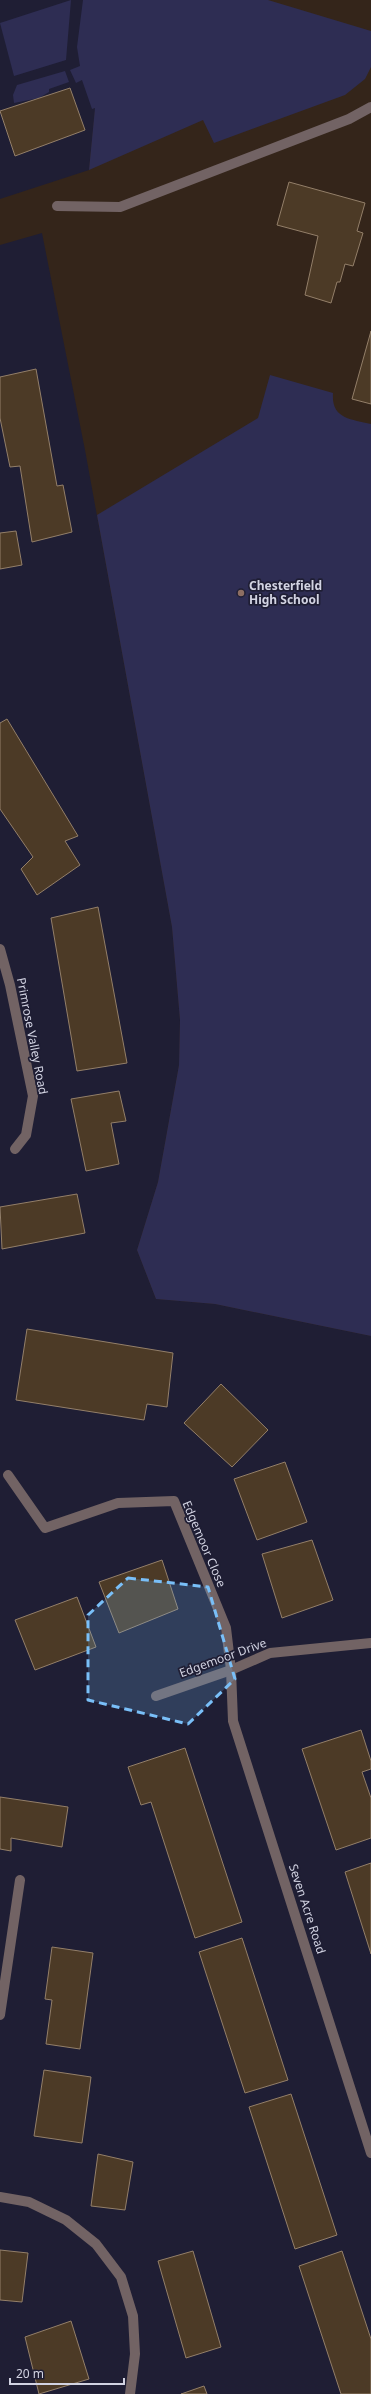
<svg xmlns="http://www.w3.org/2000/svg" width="371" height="2394" font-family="'Noto Sans',sans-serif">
	<rect width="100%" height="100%" fill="#1f1e34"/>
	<polygon fill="#34251a" points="106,0 371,0 371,1336 215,1304 156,1299 137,1250 158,1182 179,1065 180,1020 172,927 85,450 42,233 0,245 0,199 89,170"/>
	<g fill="#2e2d53">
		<polygon points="71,0 66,60 14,76 0,23"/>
		<polygon points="83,0 268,0 371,31 371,67 365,79 345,95 214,143 203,120 89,170 95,108 92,109 82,80 76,83 70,70 80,66 77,47"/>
		<polygon points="65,71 69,82 49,89 49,92 39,98 14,103 13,95 17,85"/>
		<path d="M 270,375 L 333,393 C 331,419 351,419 371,424 L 371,1336 L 215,1304 L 156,1299 L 137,1250 L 158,1182 L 179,1065 L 180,1020 L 172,927 L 97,515 L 258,418 Z"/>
	</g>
	<g fill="#4c3a26" stroke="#937f69">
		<polygon points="70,88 85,130 15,156 0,111"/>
		<polygon points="289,182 365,203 357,231 363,233 353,266 345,264 340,282 337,282 331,303 305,295 318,236 277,225"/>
		<polygon points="371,331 371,404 352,399"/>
		<polygon points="36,369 57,486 63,485 72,532 32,542 20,466 10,467 0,418 0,377"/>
		<polygon points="16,531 22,565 0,569 0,533"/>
		<polygon points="7,719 78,836 65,841 80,865 37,895 21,869 33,857 0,809 0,723"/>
		<polygon points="98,907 127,1063 77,1071 51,918"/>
		<polygon points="119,1091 126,1121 111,1123 119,1164 86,1171 71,1099"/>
		<polygon points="77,1194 85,1233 2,1249 0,1207"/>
		<polygon points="27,1329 173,1353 167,1407 147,1404 144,1420 16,1400"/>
		<polygon points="221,1384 268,1430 232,1467 184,1423"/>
		<polygon points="285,1462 307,1522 257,1540 234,1479"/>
		<polygon points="312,1540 333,1600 282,1618 262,1554"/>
		<polygon points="162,1560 178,1609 119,1633 99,1582"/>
		<polygon points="77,1597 96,1647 35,1670 15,1620"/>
		<polygon points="361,1730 371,1761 371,1769 362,1772 371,1798 371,1838 336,1850 302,1749"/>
		<polygon points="185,1748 242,1922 195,1938 151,1802 141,1805 128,1767"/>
		<polygon points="0,1797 68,1807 62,1847 11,1838 11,1851 0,1849"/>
		<polygon points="371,1863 371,1954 345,1872"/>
		<polygon points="242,1938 288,2080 245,2093 199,1952"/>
		<polygon points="52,1947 93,1953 80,2049 46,2044 52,2000 45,1999"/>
		<polygon points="44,2070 91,2077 82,2143 34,2136"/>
		<polygon points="291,2094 337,2235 295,2249 249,2107"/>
		<polygon points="98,2154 133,2162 125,2210 91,2206"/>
		<polygon points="0,2250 28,2253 22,2302 0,2300"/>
		<polygon points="193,2251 221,2347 186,2358 158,2261"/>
		<polygon points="342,2251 371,2339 371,2394 341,2394 299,2266"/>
		<polygon points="71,2321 89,2379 39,2394 25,2337"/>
		<polygon points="204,2386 207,2394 181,2394"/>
	</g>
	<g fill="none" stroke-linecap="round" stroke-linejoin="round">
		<g stroke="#726364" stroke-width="10">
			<polyline points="57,206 120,207 349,119 371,107"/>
			<polyline points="0,949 10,985 33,1096 26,1135 15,1149"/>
			<polyline points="8,1475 45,1528 118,1503 174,1501 226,1628 231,1670 233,1721 371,2153"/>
			<polyline points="156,1696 231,1670 270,1653 371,1643"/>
			<polyline points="0,2015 20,1880"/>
			<polyline points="0,2197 29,2202 66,2220 96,2244 121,2277 133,2316 135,2354 130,2394"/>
		</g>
	</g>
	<path fill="#79bff8" fill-opacity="0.2" stroke="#79bff8" stroke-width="3" stroke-dasharray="8 5" stroke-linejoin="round" d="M 128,1578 L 208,1587 L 235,1679 L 188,1724 L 88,1700 L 88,1615 Z"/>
	<circle fill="#8d6e63" stroke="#1f1e34" stroke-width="1.5" cx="241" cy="593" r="4"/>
	<g text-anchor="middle" stroke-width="3.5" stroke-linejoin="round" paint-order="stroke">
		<g font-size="12" font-weight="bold" fill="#d2d3e2" stroke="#1f1e34" text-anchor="start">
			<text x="249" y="590">Chesterfield<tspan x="249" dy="14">High School</tspan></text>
		</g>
		<g font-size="12" fill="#d2d3e2" stroke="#1f1e34">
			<text transform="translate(32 1036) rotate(79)" y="4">Primrose Valley Road</text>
			<text transform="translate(204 1544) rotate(67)" y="4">Edgemoor Close</text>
			<text transform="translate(223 1658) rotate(-20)" y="4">Edgemoor Drive</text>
			<text transform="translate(307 1909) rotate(72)" y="4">Seven Acre Road</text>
		</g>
	</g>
	<path d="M10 2378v6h114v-6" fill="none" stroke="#d2d3e2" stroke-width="2"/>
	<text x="16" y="2378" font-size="12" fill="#d2d3e2" stroke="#1f1e34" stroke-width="3" paint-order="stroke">20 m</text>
</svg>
